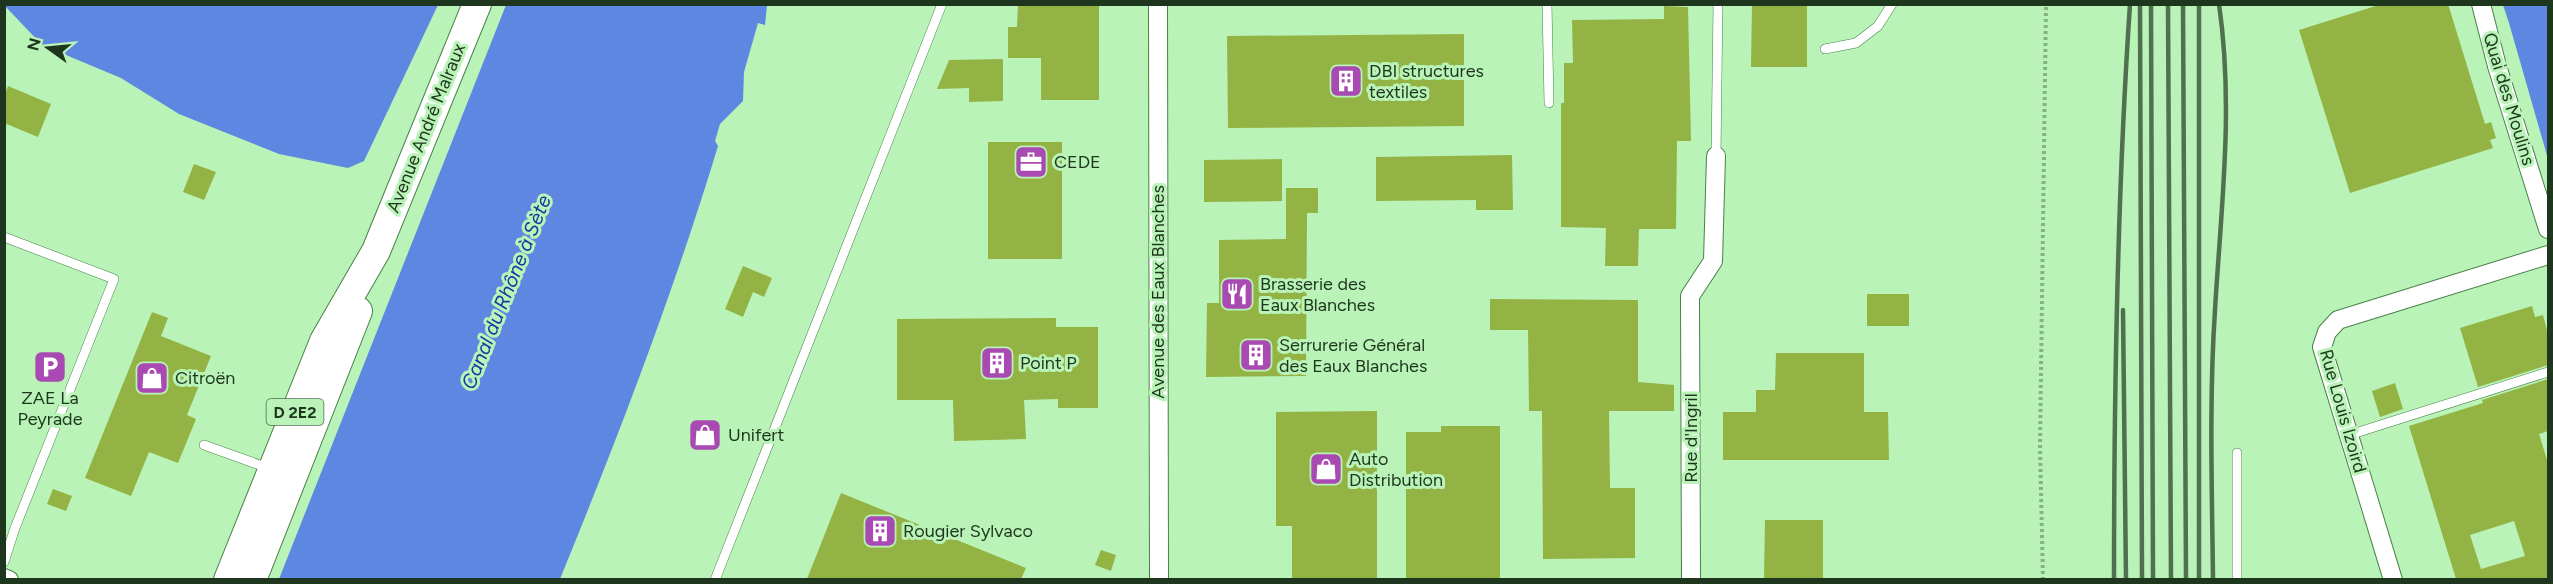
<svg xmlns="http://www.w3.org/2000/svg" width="2553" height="584" font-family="Figtree,sans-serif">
	<rect width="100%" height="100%" fill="#b9f3b7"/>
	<g fill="#5d87e1">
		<polygon points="4,5 5,4 438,5 364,161 348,168 279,154 179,114 121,78 42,45"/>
		<path d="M 506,5 L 767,5 L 765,25 L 758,23 L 744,72 L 743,101 L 720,124 L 715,141 L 718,146 C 673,294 618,437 560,579 L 279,579 Z"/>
		<polygon points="2503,5 2548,5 2548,159 2509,23"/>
	</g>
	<g fill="#93b444" fill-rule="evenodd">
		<polygon points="1018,4 1099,4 1099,100 1041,100 1041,58 1008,58 1008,27 1017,27"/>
		<polygon points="1752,4 1807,4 1807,67 1751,67"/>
		<polygon points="2382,4 2448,4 2485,124 2491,122 2496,138 2490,140 2493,148 2350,193 2299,30"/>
		<polygon points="1664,6 1688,7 1691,141 1677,141 1676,229 1639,229 1638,266 1605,266 1606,228 1561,227 1561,103 1564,103 1564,63 1573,63 1572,20 1664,19"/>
		<polygon points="1464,34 1464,126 1228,128 1227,36"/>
		<polygon points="1003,59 1003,101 969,102 969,88 937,89 949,60"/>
		<polygon points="8,86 51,104 38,137 4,123 4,96"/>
		<rect x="988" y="142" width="74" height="117"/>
		<polygon points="1512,155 1513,210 1476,210 1476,200 1376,201 1376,157"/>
		<polygon points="1282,159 1282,201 1204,202 1204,160"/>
		<polygon points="194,164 216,172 204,200 183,192"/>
		<polygon points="1286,188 1318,188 1318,213 1307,213 1306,376 1206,377 1207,303 1219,303 1219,240 1286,239"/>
		<polygon points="743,266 772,278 764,297 753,292 743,317 725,309"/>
		<rect x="1867" y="294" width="42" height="32"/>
		<polygon points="1490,299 1638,300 1638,382 1674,385 1674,411 1609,411 1610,488 1635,488 1635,558 1543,559 1542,411 1529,411 1528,330 1490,330"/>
		<polygon points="2532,306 2535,317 2543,315 2548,334 2548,365 2478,387 2460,328"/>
		<polygon points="152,312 168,318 161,336 211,356 187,415 196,419 178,463 149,452 131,496 85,478"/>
		<polygon points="1056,318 1056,327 1098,327 1098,408 1058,408 1058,399 1024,400 1026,439 954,441 953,400 897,400 897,319"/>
		<polygon points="1776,353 1864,353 1864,412 1888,412 1889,460 1723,460 1723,412 1756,412 1756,390 1775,390"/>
		<path d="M 2548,379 L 2548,431 L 2539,434 L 2548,463 L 2548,579 L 2456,579 L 2409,426 L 2483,403 L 2482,400 ZM 2514,521 L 2525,556 L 2481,569 L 2470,535 Z"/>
		<polygon points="2395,383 2403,409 2380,417 2372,391"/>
		<polygon points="1377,411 1377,579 1292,579 1292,526 1276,526 1276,412"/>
		<polygon points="1441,426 1500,426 1500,579 1406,579 1406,432 1441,432"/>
		<polygon points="53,489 72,496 66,511 47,504"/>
		<polygon points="841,493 1026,568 1021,579 807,579"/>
		<polygon points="1765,520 1823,520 1823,579 1764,579"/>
		<polygon points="1101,550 1116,555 1111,571 1095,565"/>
	</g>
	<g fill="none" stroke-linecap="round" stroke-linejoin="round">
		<defs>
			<g id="service">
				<polyline points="1547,4 1549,103"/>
				<polyline points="1825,49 1856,43 1878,26 1892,4"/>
				<polyline points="1716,156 1718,4"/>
				<polyline points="4,237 114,279 15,528 4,562"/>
				<polyline points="2349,435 2548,372"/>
				<polyline points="204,445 271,469"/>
				<polyline points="2237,453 2237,580"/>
				<polyline points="715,580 942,4"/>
			</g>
			<g id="minor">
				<polyline points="1158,4 1159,580"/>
				<polyline points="2481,4 2497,66 2548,229"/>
				<polyline points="4,578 9,580"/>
				<polyline points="1691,580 1690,296 1713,261 1716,156"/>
				<polyline points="2393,580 2322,347 2327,332 2338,320 2548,255"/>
			</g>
			<g id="primary">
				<polyline points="228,580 324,341 376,251 477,4"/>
				<polyline points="252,580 358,311"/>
			</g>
		</defs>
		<use href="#service" stroke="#4a804a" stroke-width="10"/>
		<use href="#minor" stroke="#4a804a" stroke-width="20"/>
		<use href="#primary" stroke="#4a804a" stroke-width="30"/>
		<polyline stroke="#85b383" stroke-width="4" stroke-dasharray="3 3" stroke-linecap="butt" points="2043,580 2040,446 2046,4"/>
		<use href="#service" stroke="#fff" stroke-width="9"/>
		<use href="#minor" stroke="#fff" stroke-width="18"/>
		<use href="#primary" stroke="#fff" stroke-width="28"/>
		<g stroke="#4f714f" stroke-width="4.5">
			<polyline points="2140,4 2142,580"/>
			<polyline points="2151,4 2153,580"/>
			<polyline points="2168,4 2171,580"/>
			<polyline points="2183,4 2186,580"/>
			<polyline points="2199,4 2199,580"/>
			<polyline points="2123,310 2126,580"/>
			<path d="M 2114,580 C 2114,387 2117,196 2130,4"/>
			<path d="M 2213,580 C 2212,490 2209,399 2215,310 C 2221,208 2234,107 2219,4"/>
		</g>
	</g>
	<defs>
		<symbol id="building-square" viewBox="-11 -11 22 22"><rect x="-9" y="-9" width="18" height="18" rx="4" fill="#a94ab2" stroke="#b9f3b7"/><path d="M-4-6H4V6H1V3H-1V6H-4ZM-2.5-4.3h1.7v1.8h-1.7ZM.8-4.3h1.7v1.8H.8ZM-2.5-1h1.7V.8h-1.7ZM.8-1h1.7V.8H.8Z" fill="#fff"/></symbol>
		<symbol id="office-square" viewBox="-11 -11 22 22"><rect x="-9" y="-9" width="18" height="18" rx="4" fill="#a94ab2" stroke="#b9f3b7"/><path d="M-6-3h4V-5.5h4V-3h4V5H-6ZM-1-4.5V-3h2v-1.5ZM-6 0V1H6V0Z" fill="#fff"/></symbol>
		<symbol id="restaurant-square" viewBox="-11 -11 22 22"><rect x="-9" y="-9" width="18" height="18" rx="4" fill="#a94ab2" stroke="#b9f3b7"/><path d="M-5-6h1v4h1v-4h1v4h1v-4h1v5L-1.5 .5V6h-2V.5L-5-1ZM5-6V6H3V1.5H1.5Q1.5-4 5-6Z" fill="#fff"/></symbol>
		<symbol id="parking-square" viewBox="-11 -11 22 22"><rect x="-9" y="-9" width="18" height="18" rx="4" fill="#a94ab2" stroke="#b9f3b7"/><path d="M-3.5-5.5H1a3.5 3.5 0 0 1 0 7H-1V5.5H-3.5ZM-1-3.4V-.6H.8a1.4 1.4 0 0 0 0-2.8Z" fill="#fff"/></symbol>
		<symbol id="shop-square" viewBox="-11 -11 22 22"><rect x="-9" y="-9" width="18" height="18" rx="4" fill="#a94ab2" stroke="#b9f3b7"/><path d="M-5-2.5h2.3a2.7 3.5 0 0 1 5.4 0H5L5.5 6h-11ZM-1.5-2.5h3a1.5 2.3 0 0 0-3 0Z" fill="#fff"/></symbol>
	</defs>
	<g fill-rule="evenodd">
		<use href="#building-square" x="1327" y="62" width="38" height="38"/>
		<use href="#office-square" x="1012" y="143" width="38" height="38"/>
		<use href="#restaurant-square" x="1218" y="275" width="38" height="38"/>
		<use href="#building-square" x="1237" y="336" width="38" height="38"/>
		<use href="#building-square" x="978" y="344" width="38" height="38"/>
		<use href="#parking-square" x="31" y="348" width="38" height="38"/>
		<use href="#shop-square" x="133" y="359" width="38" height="38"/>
		<use href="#shop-square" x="686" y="416" width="38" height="38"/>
		<use href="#shop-square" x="1307" y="450" width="38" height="38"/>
		<use href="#building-square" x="861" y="512" width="38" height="38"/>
	</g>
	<g text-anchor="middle" stroke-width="6" stroke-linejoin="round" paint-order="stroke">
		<rect fill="#b9f3b7" stroke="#4c6e4c" stroke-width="1.5" x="266.5" y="399" width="57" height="26" rx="4.5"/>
		<g font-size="16" font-weight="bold" fill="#1e351e">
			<text x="295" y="418">D 2E2</text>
		</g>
		<g font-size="18" fill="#1e351e" stroke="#b9f3b7" text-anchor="start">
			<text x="1369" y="77">DBI structures<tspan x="1369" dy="21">textiles</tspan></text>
			<text x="1054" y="168">CEDE</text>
			<text x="1260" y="290">Brasserie des<tspan x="1260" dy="21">Eaux Blanches</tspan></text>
			<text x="1279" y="351">Serrurerie Général<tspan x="1279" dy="21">des Eaux Blanches</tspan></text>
			<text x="1020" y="369">Point P</text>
			<text x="175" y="384">Citroën</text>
			<text x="50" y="404" text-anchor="middle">ZAE La<tspan x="50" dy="21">Peyrade</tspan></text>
			<text x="728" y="441">Unifert</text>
			<text x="1349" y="465">Auto<tspan x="1349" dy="21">Distribution</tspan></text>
			<text x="903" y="537">Rougier Sylvaco</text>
		</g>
		<g font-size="18" fill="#1e351e" stroke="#b9f3b7">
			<text transform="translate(2509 99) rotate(73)" y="6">Quai des Moulins</text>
			<text transform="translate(426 128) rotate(-68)" y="6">Avenue André Malraux</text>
			<text transform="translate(1158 292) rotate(-90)" y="6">Avenue des Eaux Blanches</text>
			<text transform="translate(2343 411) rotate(74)" y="6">Rue Louis Izoird</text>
			<text transform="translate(1691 438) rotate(-90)" y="6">Rue d'Ingril</text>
		</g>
		<g font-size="20" font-style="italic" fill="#123aa2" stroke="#b9f3b7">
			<text transform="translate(506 292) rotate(-68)" y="7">Canal du Rhône à Sète</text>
		</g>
	</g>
	<rect width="2553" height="584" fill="none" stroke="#1e351e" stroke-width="12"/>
	<g transform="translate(48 48) rotate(285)" stroke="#b9f3b7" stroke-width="4.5" paint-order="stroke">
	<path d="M0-4.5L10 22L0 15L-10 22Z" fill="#1e351e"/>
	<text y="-9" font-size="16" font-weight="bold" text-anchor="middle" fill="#1e351e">N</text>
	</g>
</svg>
